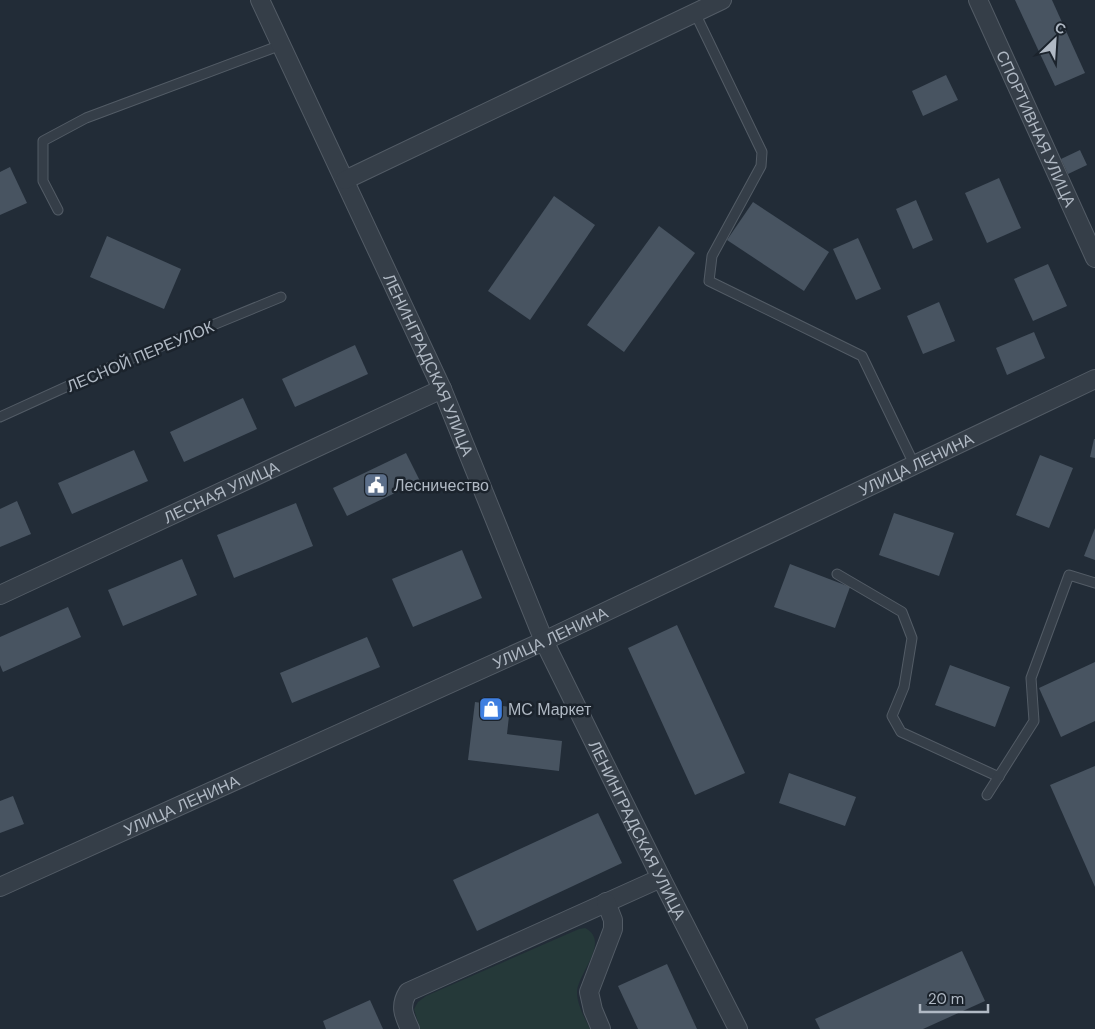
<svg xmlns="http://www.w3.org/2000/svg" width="1095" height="1029" font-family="'DM Sans',sans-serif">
	<rect width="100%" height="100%" fill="#222c37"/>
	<path fill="#253939" d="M 585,928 C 611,941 578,973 577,992 C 577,1005 585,1018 590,1029 L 420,1029 L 414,1009 L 418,1002 L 426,996 L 579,929 Z"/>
	<g fill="#485461">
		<polygon points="1015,0 1052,0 1085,73 1055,86"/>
		<polygon points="946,75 958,100 923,116 912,91"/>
		<polygon points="1080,150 1087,165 1068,174 1061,159"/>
		<polygon points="10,167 27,203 0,215 0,172"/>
		<polygon points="999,178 1021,228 987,243 965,193"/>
		<polygon points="554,196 595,225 530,320 488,291"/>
		<polygon points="916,200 933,240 913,249 896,209"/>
		<polygon points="753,202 829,252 804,291 727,240"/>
		<polygon points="659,226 695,253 624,352 587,325"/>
		<polygon points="107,236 181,269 164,309 90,277"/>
		<polygon points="858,238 881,289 856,300 833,249"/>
		<polygon points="1048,264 1067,306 1033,321 1014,279"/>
		<polygon points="939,302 955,341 923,354 907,316"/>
		<polygon points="1034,332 1045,358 1007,375 996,348"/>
		<polygon points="355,345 368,374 295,407 282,379"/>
		<polygon points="243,398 257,429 184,462 170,432"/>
		<polygon points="1094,439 1095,439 1095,458 1090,457"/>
		<polygon points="134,450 148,481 72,514 58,483"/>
		<polygon points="406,453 420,481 347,516 333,488"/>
		<polygon points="1040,455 1073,468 1049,528 1016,515"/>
		<polygon points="17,501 31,534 0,547 0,509"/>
		<polygon points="296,503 313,546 234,578 217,535"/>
		<polygon points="894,513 954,533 939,576 879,555"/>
		<polygon points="1095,528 1095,560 1084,556"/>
		<polygon points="462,550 482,598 413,627 392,579"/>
		<polygon points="182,559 197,595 123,626 108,590"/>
		<polygon points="790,564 850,587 835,628 774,607"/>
		<polygon points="68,607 81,637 3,672 0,665 0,637"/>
		<polygon points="677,625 745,773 695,795 628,648"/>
		<polygon points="367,637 380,667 292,703 280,673"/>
		<polygon points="1095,662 1095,721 1061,737 1039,688"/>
		<polygon points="950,665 1010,687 995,727 935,705"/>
		<polygon points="475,702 510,707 507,734 562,741 559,771 468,760"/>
		<polygon points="1095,766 1095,887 1050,785"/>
		<polygon points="789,773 856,797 845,826 779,803"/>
		<polygon points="13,796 24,824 0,833 0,801"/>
		<polygon points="598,813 622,863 477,931 453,880"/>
		<polygon points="962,951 985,1001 923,1029 820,1029 815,1019"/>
		<polygon points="667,964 697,1029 638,1029 618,986"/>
		<polygon points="370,1000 383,1029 326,1029 323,1021"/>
	</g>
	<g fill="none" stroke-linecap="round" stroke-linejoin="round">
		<defs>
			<g id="service">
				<polyline points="695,13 762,152 761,166 712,256 709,281 862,356 914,464"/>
				<polyline points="58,210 43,181 43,141 86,118 281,45"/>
				<polyline points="0,417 101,371 281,297"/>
				<polyline points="837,574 902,612 912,638 904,687 892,716 901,732 999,777"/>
				<polyline points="987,795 1034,721 1031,678 1069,575 1095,583"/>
			</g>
			<g id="minor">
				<path id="s1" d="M 260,0 L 442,389 L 544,641 L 661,878 L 738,1029"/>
				<path id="s2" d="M 978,0 L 1095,258"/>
				<polyline points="345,180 722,0"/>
				<path id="s3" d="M 0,595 L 442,389"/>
				<path id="s4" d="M 0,887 L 544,641 L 1095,379"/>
				<path d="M 410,1029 C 404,1016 399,1006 408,992 L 661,878"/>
				<polyline points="601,1029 593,1010 589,992 613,929 613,920 606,902"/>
			</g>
		</defs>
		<use href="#service" stroke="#535c66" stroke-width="11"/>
		<use href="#minor" stroke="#535c66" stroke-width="20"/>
		<use href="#service" stroke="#353e48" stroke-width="9"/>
		<use href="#minor" stroke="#353e48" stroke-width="18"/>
	</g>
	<defs>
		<symbol id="civic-square" viewBox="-11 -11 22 22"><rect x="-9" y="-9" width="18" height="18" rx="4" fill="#5c6f8a" stroke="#1b232c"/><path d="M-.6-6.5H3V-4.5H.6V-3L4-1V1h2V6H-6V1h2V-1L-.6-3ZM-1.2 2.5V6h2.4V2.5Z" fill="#fff"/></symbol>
		<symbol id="shop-square" viewBox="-11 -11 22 22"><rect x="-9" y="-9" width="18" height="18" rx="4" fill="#3f7fe0" stroke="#1b232c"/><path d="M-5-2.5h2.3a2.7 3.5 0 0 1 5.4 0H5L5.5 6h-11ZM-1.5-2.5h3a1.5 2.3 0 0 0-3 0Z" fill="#fff"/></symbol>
	</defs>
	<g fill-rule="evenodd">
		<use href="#civic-square" x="362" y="471" width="28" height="28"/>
		<use href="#shop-square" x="477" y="695" width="28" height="28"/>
	</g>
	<g text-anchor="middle" stroke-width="5" stroke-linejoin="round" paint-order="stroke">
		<g font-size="16" fill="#b0b9c4" stroke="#1b232c">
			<text dy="6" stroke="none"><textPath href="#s2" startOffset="141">СПОРТИВНАЯ УЛИЦА</textPath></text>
			<text transform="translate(140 356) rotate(-23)" y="6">ЛЕСНОЙ ПЕРЕУЛОК</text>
			<text dy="6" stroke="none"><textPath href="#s1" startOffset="402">ЛЕНИНГРАДСКАЯ УЛИЦА</textPath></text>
			<text dy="6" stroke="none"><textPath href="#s4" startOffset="1009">УЛИЦА ЛЕНИНА</textPath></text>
			<text dy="6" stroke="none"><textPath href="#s3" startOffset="244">ЛЕСНАЯ УЛИЦА</textPath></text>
			<text dy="6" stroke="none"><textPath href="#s4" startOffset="604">УЛИЦА ЛЕНИНА</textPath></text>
			<text dy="6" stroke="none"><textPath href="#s4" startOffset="199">УЛИЦА ЛЕНИНА</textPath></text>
			<text dy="6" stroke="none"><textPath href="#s1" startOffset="912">ЛЕНИНГРАДСКАЯ УЛИЦА</textPath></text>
		</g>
		<g font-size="16" fill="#b0b9c4" stroke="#1b232c" text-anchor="start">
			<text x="394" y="491">Лесничество</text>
			<text x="508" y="715">МС Маркет</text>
		</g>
	</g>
	<g transform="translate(1055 40) rotate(25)" stroke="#1b232c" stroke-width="4" paint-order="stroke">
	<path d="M0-4L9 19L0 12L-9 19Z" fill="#b0b9c4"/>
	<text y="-8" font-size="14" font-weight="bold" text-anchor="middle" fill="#b0b9c4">С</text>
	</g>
	<path d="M920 1004v8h68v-8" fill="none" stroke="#b0b9c4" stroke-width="2.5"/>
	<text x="928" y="1004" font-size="15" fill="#b0b9c4" stroke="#1b232c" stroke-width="4" paint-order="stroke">20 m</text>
</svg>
